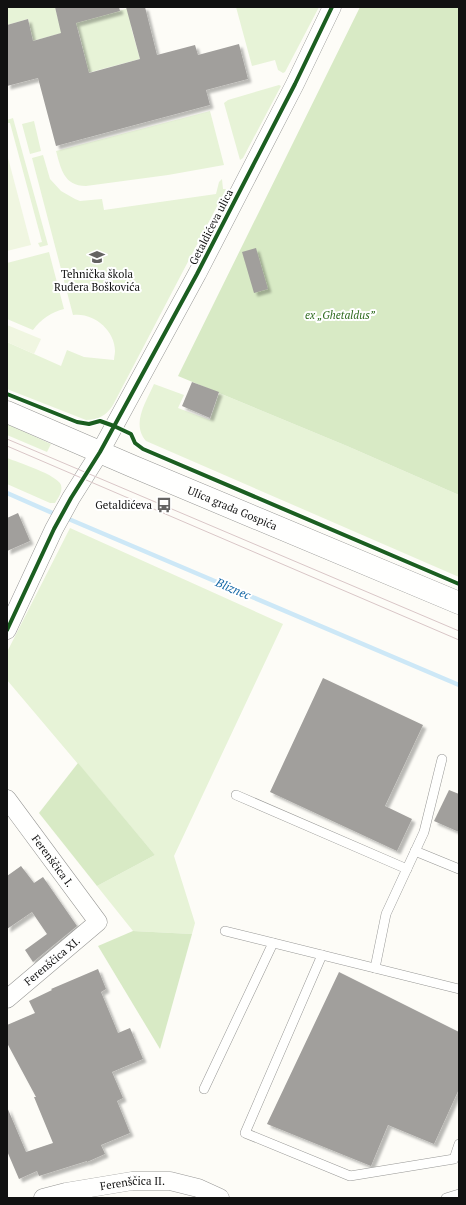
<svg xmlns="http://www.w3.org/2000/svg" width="466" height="1205" font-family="'PT Serif',serif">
	<defs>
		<filter id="shadow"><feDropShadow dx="3.5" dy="3.5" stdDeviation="1" flood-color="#0004"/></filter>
	</defs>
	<rect width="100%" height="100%" fill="#fdfcf7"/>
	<g fill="#e7f3d7">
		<polygon points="7,7 55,7 62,33 33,41 28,19 7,25"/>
		<polygon points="133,7 131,27 140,59 80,75 86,62 78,29 66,22 82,21"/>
		<polygon points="236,7 319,7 285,72 283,73 278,70 275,60 252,66"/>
		<polygon points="279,85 281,86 243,158 240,160 224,103 228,100"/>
		<path d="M 210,111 L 224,165 L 168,175 L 86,186 C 64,186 61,169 56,151 Z"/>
		<polygon points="13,118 48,245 40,247 38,243 42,242 10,123 7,123 7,120"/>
		<polygon points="34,121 41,151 30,154 22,124"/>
		<path d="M 43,155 L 50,179 L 61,191 L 75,199 L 80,201 L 102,199 L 104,210 L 216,194 L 219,182 L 222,179 L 223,189 L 226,189 L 113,405 C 107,415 98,420 86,420 L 7,389 L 7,342 L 61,366 L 67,350 L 84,357 L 114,360 C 114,357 115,354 115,351 C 115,330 93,312 73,315 L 32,158 Z"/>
		<path d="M 49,252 L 64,309 C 52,312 41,319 33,330 L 7,319 L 7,263 Z"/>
		<path d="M 154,384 L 184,395 L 178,408 L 210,420 L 219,393 L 347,446 L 459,495 L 459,577 L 146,441 C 131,424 146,402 154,384 Z"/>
		<polygon points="7,424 51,444 47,452 7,435"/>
		<path d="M 7,458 C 17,462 58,475 61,485 C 63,492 58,498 55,503 L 50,503 L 7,484 Z"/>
		<polygon points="70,528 283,624 174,856 195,923 192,934 133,931 97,886 155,855 7,680 7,652"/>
	</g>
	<g fill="#d8eac5">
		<polygon points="360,7 459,7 459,495 347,446 178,376"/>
		<polygon points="78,763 155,855 97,886 39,813"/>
		<polygon points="133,931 192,934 160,1049 98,946"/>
	</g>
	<g fill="#f0f6e1">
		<polygon points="7,154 31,245 7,251"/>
		<polygon points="7,325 41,339 34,354 7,342"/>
	</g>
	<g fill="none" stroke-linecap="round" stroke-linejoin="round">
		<g stroke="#cde8f7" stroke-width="4.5">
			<polyline points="7,493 57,515"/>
			<polyline points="64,517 459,685"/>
		</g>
	</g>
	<g fill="#a19f9c" filter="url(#shadow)">
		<polygon points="55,7 119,7 120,11 76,23 89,73 140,59 126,7 145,7 157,55 195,45 198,55 239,44 248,79 206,90 210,105 56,146 38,78 7,86 7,25 28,19 33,41 61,33"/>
		<polygon points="256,248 268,289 254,293 242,252"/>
		<polygon points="192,382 219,392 210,418 182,406"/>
		<polygon points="18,513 30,541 7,551 7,518"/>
		<polygon points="323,678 423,725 385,806 412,819 397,851 270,792"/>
		<polygon points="449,790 459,794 459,832 434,821"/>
		<polygon points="21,866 34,883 43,877 77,926 33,962 25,950 47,934 32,912 7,929 7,876"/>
		<polygon points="98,969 106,989 101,992 118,1033 130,1028 143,1059 112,1072 123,1098 117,1101 130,1133 101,1145 105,1154 87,1162 87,1161 39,1176 37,1171 19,1179 7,1151 7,1107 26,1152 53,1143 34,1097 36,1097 7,1043 7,1025 35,1013 29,1001 52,990 51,989"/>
		<polygon points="339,972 459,1032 459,1089 434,1144 388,1125 371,1166 267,1124"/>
	</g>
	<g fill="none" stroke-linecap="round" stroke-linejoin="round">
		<defs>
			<g id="service">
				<polyline points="236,795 407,869"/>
				<polyline points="415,851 459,869"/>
				<polyline points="225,931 459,989"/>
				<polyline points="322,955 245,1133 350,1176 454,1159 459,1144"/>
				<polyline points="375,968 386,914 424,832 442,759"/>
				<polyline points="204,1089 273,943"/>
				<polyline points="446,1198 459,1194"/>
			</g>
			<g id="minor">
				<polyline points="7,630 54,529 71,498 100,452 197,274 295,84 332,7"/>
				<path id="s1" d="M 7,799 L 98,922 L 7,999"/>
				<path id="s2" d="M 43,1198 L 66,1192 L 132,1181 L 170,1181 L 198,1188 L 220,1198"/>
			</g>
			<g id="tertiary">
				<path id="s3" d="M 7,412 L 132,466 L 459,603"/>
			</g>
		</defs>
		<use href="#service" stroke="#979795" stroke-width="10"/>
		<use href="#minor" stroke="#979795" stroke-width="19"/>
		<use href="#tertiary" stroke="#979795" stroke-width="23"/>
		<use href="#service" stroke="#fffffe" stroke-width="9"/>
		<use href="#minor" stroke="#fffffe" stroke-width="18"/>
		<use href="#tertiary" stroke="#fffffe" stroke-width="22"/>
		<g stroke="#d9c6c7" stroke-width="1">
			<polyline points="7,439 459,631"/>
			<polyline points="7,446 459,640"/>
		</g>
		<defs>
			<g id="cycleway">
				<polyline points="7,394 77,422 89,424 100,421 114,426 131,434 135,443 143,449 459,584"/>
				<polyline points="7,630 54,529 71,498 100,452 197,274 295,84 332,7"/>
			</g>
		</defs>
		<use href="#cycleway" stroke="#fff" stroke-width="6"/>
		<use href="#cycleway" stroke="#1b5e20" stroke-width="4"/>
	</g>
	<defs>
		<symbol id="school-bare" viewBox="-9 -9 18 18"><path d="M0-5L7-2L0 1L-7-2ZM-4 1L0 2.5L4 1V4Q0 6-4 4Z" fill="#646362" stroke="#fff" stroke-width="2.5" paint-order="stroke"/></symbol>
		<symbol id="bus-bare" viewBox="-9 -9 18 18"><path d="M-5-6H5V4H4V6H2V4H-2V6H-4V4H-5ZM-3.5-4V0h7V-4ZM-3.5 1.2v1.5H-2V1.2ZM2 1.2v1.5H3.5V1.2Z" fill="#646362" stroke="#fff" stroke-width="2.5" paint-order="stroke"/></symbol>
	</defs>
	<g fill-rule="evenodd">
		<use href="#school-bare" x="86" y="246" width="22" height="22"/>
		<use href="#bus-bare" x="153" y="494" width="22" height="22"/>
	</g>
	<g text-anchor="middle" stroke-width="4" stroke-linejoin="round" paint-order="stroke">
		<g font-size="11" fill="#111" stroke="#fff">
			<text transform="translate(211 227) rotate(-63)" y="4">Getaldićeva ulica</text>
			<text dy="4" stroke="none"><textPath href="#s3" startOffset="245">Ulica grada Gospića</textPath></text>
			<text dy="4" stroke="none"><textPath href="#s1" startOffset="77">Ferenščica I.</textPath></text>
			<text transform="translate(52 961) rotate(-40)" y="4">Ferenščica XI.</text>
			<text dy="4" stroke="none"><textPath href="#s2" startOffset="91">Ferenščica II.</textPath></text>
		</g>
		<g font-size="11" fill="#111" stroke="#fff">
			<text x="97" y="278">Tehnička škola<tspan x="97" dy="13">Ruđera Boškovića</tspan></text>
			<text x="152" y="509" text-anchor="end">Getaldićeva</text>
		</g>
		<g font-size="11" font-style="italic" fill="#2f6b1f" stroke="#fff">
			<text x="340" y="319">ex „Ghetaldus”</text>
		</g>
		<g font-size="12" font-style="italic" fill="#1768a6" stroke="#fff">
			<text transform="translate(233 589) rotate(23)" y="4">Bliznec</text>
		</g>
	</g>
	<rect width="466" height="1205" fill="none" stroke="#111111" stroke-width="16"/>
</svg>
